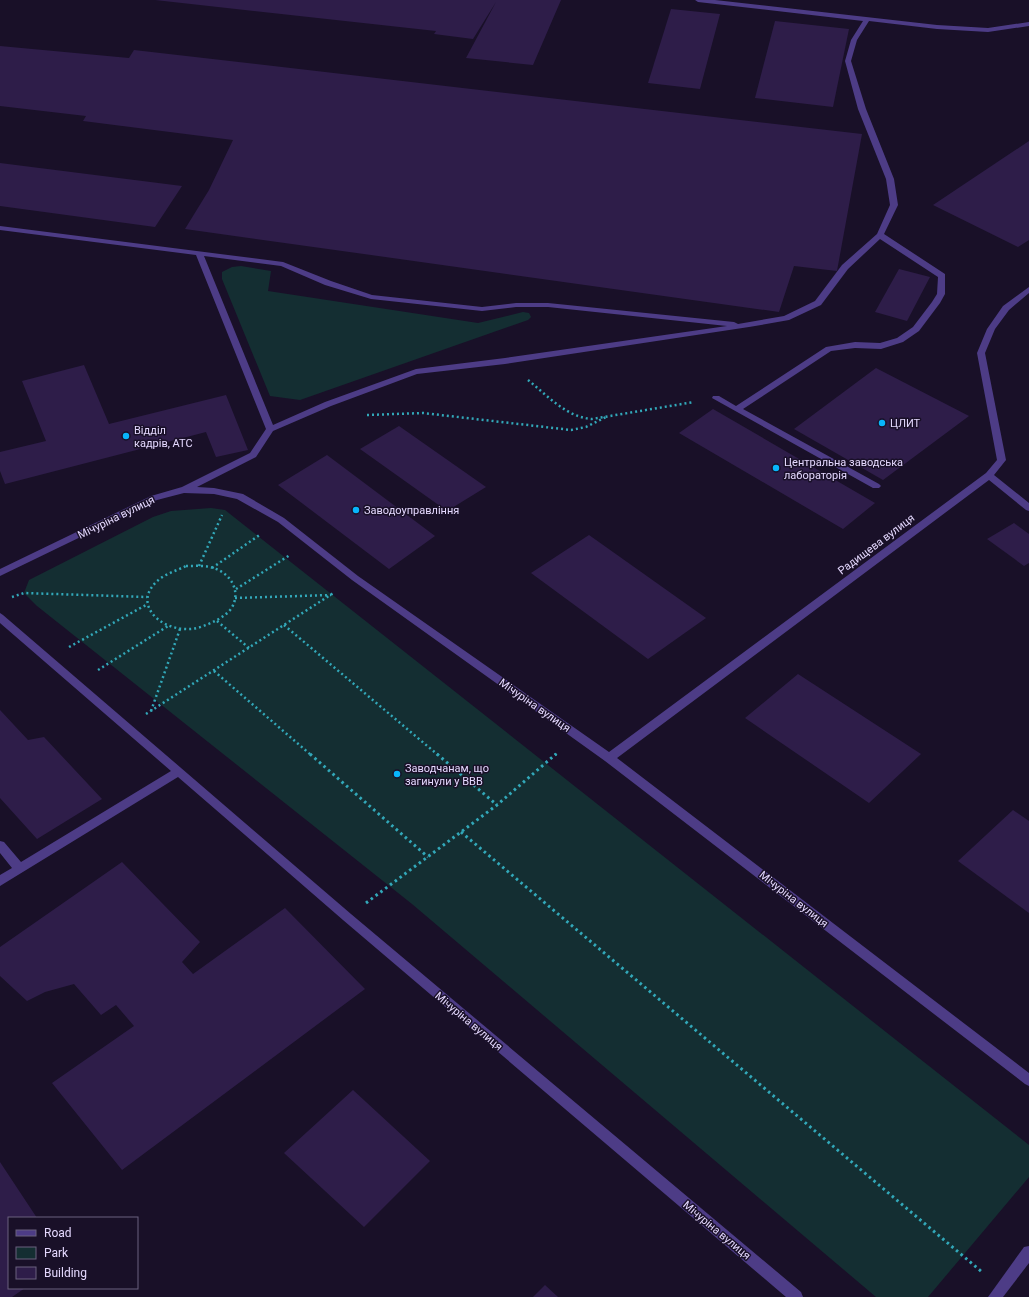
<svg xmlns="http://www.w3.org/2000/svg" width="1029" height="1297" font-family="Roboto,sans-serif">
	<rect width="100%" height="100%" fill="#191028"/>
	<g fill="#142e32">
		<polygon points="241,266 271,271 268,291 478,323 523,312 529,313 531,317 528,320 300,400 270,396 222,279 222,272 232,267"/>
		<polygon points="211,508 225,510 1029,1145 1029,1177 928,1297 876,1297 412,904 37,606 24,593 29,580 153,517 171,511"/>
	</g>
	<g fill="#2e1d49">
		<polygon points="155,0 561,0 533,65 466,58 496,2 473,39 434,34 436,31"/>
		<polygon points="671,9 720,14 700,89 648,83"/>
		<polygon points="775,21 849,29 833,107 755,98"/>
		<polygon points="0,46 129,58 134,50 862,134 837,271 794,266 779,312 185,229 209,190 233,140 83,121 86,116 0,106"/>
		<polygon points="1029,141 1029,240 1018,247 933,205"/>
		<polygon points="0,163 182,186 155,227 0,206"/>
		<polygon points="899,269 930,277 907,321 875,312"/>
		<polygon points="84,365 109,424 226,395 248,450 216,457 206,432 5,484 0,471 0,452 46,441 22,381"/>
		<polygon points="876,368 969,416 883,480 794,429"/>
		<polygon points="713,409 875,503 843,529 679,433"/>
		<polygon points="399,426 486,487 447,511 360,449"/>
		<polygon points="327,455 435,536 389,569 278,485"/>
		<polygon points="1014,523 1029,534 1029,563 1024,566 987,539"/>
		<polygon points="589,535 706,618 648,659 531,573"/>
		<polygon points="798,674 921,754 869,803 745,718"/>
		<polygon points="0,710 28,740 44,737 102,799 37,839 0,798"/>
		<polygon points="1013,810 1029,821 1029,913 958,861"/>
		<polygon points="122,862 200,942 182,962 193,974 285,908 365,989 122,1170 52,1083 134,1026 116,1005 101,1015 74,984 45,992 27,1001 0,976 0,947"/>
		<polygon points="353,1090 430,1161 364,1227 284,1153"/>
		<polygon points="0,1162 37,1218 9,1218 9,1288 25,1288 12,1297 0,1297"/>
		<polygon points="545,1285 558,1297 533,1297"/>
	</g>
	<g fill="none" stroke-linecap="round" stroke-linejoin="round">
		<g stroke="#32a8b9" stroke-width="2.5" stroke-dasharray="2 3" stroke-linecap="butt">
			<path d="M 528,380 C 548,396 566,417 592,419 L 694,402"/>
			<polyline points="367,415 423,413 571,430 586,427 608,416"/>
			<path d="M 186,566 C 195,566 205,565 213,568 C 231,573 242,592 231,609 C 227,614 222,617 217,620 C 207,625 196,630 185,629 C 156,628 131,600 161,578 C 168,573 178,570 186,566 Z"/>
			<polyline points="199,566 222,515"/>
			<polyline points="212,568 261,534"/>
			<polyline points="236,589 290,555"/>
			<polyline points="12,597 24,593 147,597"/>
			<polyline points="235,598 331,595"/>
			<polyline points="217,621 249,648"/>
			<polyline points="284,625 438,755"/>
			<polyline points="69,647 146,605"/>
			<polyline points="98,670 168,626"/>
			<polyline points="214,671 311,755"/>
			<polyline points="151,711 180,629"/>
			<polyline points="146,714 335,592"/>
			<polyline points="555,755 559,752"/>
		</g>
		<g stroke="#32a8b9" stroke-width="3" stroke-dasharray="2.5 3.5" stroke-linecap="butt">
			<polyline points="310,754 428,857"/>
			<polyline points="437,754 497,805"/>
			<polyline points="461,832 982,1272"/>
			<polyline points="366,903 497,805 556,754"/>
		</g>
		<g fill="#4d3c86" fill-rule="evenodd">
			<path d="M 695,0 L 715,0 L 937,25 L 988,28 L 1029,22 L 1029,26 L 988,32 L 937,29 L 869,21 L 857,40 L 851,61 L 866,109 L 894,179 L 898,205 L 884,234 L 945,274 L 945,294 L 940,303 L 919,331 L 903,342 L 881,349 L 855,348 L 831,351 L 743,409 L 879,484 L 881,486 L 879,488 L 873,488 L 712,398 L 713,396 L 719,396 L 736,406 L 826,347 L 855,342 L 880,343 L 897,338 L 913,327 L 932,302 L 937,294 L 938,277 L 880,239 L 848,269 L 821,305 L 789,320 L 749,327 L 505,364 L 417,374 L 331,406 L 273,431 L 256,457 L 197,487 L 214,488 L 243,494 L 284,518 L 358,576 L 609,752 L 986,473 L 997,460 L 977,353 L 987,329 L 1003,306 L 1029,287 L 1029,293 L 1009,310 L 995,329 L 985,353 L 1006,460 L 994,475 L 1029,503 L 1029,511 L 1026,510 L 989,480 L 617,758 L 1029,1073 L 1029,1086 L 1025,1084 L 605,761 L 352,580 L 278,522 L 237,499 L 214,494 L 184,493 L 157,500 L 0,576 L 0,569 L 151,496 L 182,487 L 250,453 L 266,429 L 196,255 L 0,230 L 0,226 L 283,262 L 331,281 L 372,295 L 482,307 L 516,303 L 548,303 L 734,322 L 738,324 L 784,316 L 815,301 L 842,265 L 877,234 L 890,205 L 886,179 L 858,109 L 845,61 L 851,40 L 863,21 L 698,2 ZM 204,256 L 281,266 L 325,285 L 371,299 L 482,311 L 516,307 L 548,307 L 727,326 L 505,358 L 416,369 L 325,402 L 273,425 Z"/>
			<polygon points="0,613 3,615 351,914 801,1292 803,1297 786,1297 343,920 178,777 0,886 0,875 12,868 0,853 0,841 4,842 21,862 171,771 0,623"/>
			<polygon points="1029,1246 1029,1263 1003,1297 988,1297 1024,1247"/>
		</g>
	</g>
	<g fill="#08b5fb" stroke="#191028" stroke-width="1.5">
		<circle cx="882" cy="423" r="4"/>
		<circle cx="126" cy="436" r="4"/>
		<circle cx="776" cy="468" r="4"/>
		<circle cx="356" cy="510" r="4"/>
		<circle cx="397" cy="774" r="4"/>
	</g>
	<g text-anchor="middle" stroke-width="3" stroke-linejoin="round" paint-order="stroke">
		<g font-size="11" fill="#e4d8fe" stroke="#191028" text-anchor="start">
			<text x="890" y="427">ЦЛИТ</text>
			<text x="134" y="434">Відділ<tspan x="134" dy="13">кадрів, АТС</tspan></text>
			<text x="784" y="466">Центральна заводська<tspan x="784" dy="13">лабораторія</tspan></text>
			<text x="364" y="514">Заводоуправління</text>
			<text x="405" y="772">Заводчанам, що<tspan x="405" dy="13">загинули у ВВВ</tspan></text>
		</g>
		<g font-size="11" fill="#e4d8fe" stroke="#191028">
			<text transform="translate(116 517) rotate(-26)" y="4">Мічуріна вулиця</text>
			<text transform="translate(876 544) rotate(-37)" y="4">Радищева вулиця</text>
			<text transform="translate(535 705) rotate(35)" y="4">Мічуріна вулиця</text>
			<text transform="translate(794 899) rotate(38)" y="4">Мічуріна вулиця</text>
			<text transform="translate(469 1021) rotate(40)" y="4">Мічуріна вулиця</text>
			<text transform="translate(717 1230) rotate(40)" y="4">Мічуріна вулиця</text>
		</g>
	</g>
	<rect x="8" y="1217" width="130" height="72" fill="#191028" stroke="#6a607e"/>
	<rect x="16" y="1230" width="20" height="6" fill="#4d3c86" stroke="#6a607e"/>
	<text x="44" y="1237" font-size="12" fill="#e4d8fe">Road</text>
	<rect x="16" y="1247" width="20" height="12" fill="#142e32" stroke="#6a607e"/>
	<text x="44" y="1257" font-size="12" fill="#e4d8fe">Park</text>
	<rect x="16" y="1267" width="20" height="12" fill="#2e1d49" stroke="#6a607e"/>
	<text x="44" y="1277" font-size="12" fill="#e4d8fe">Building</text>
</svg>
